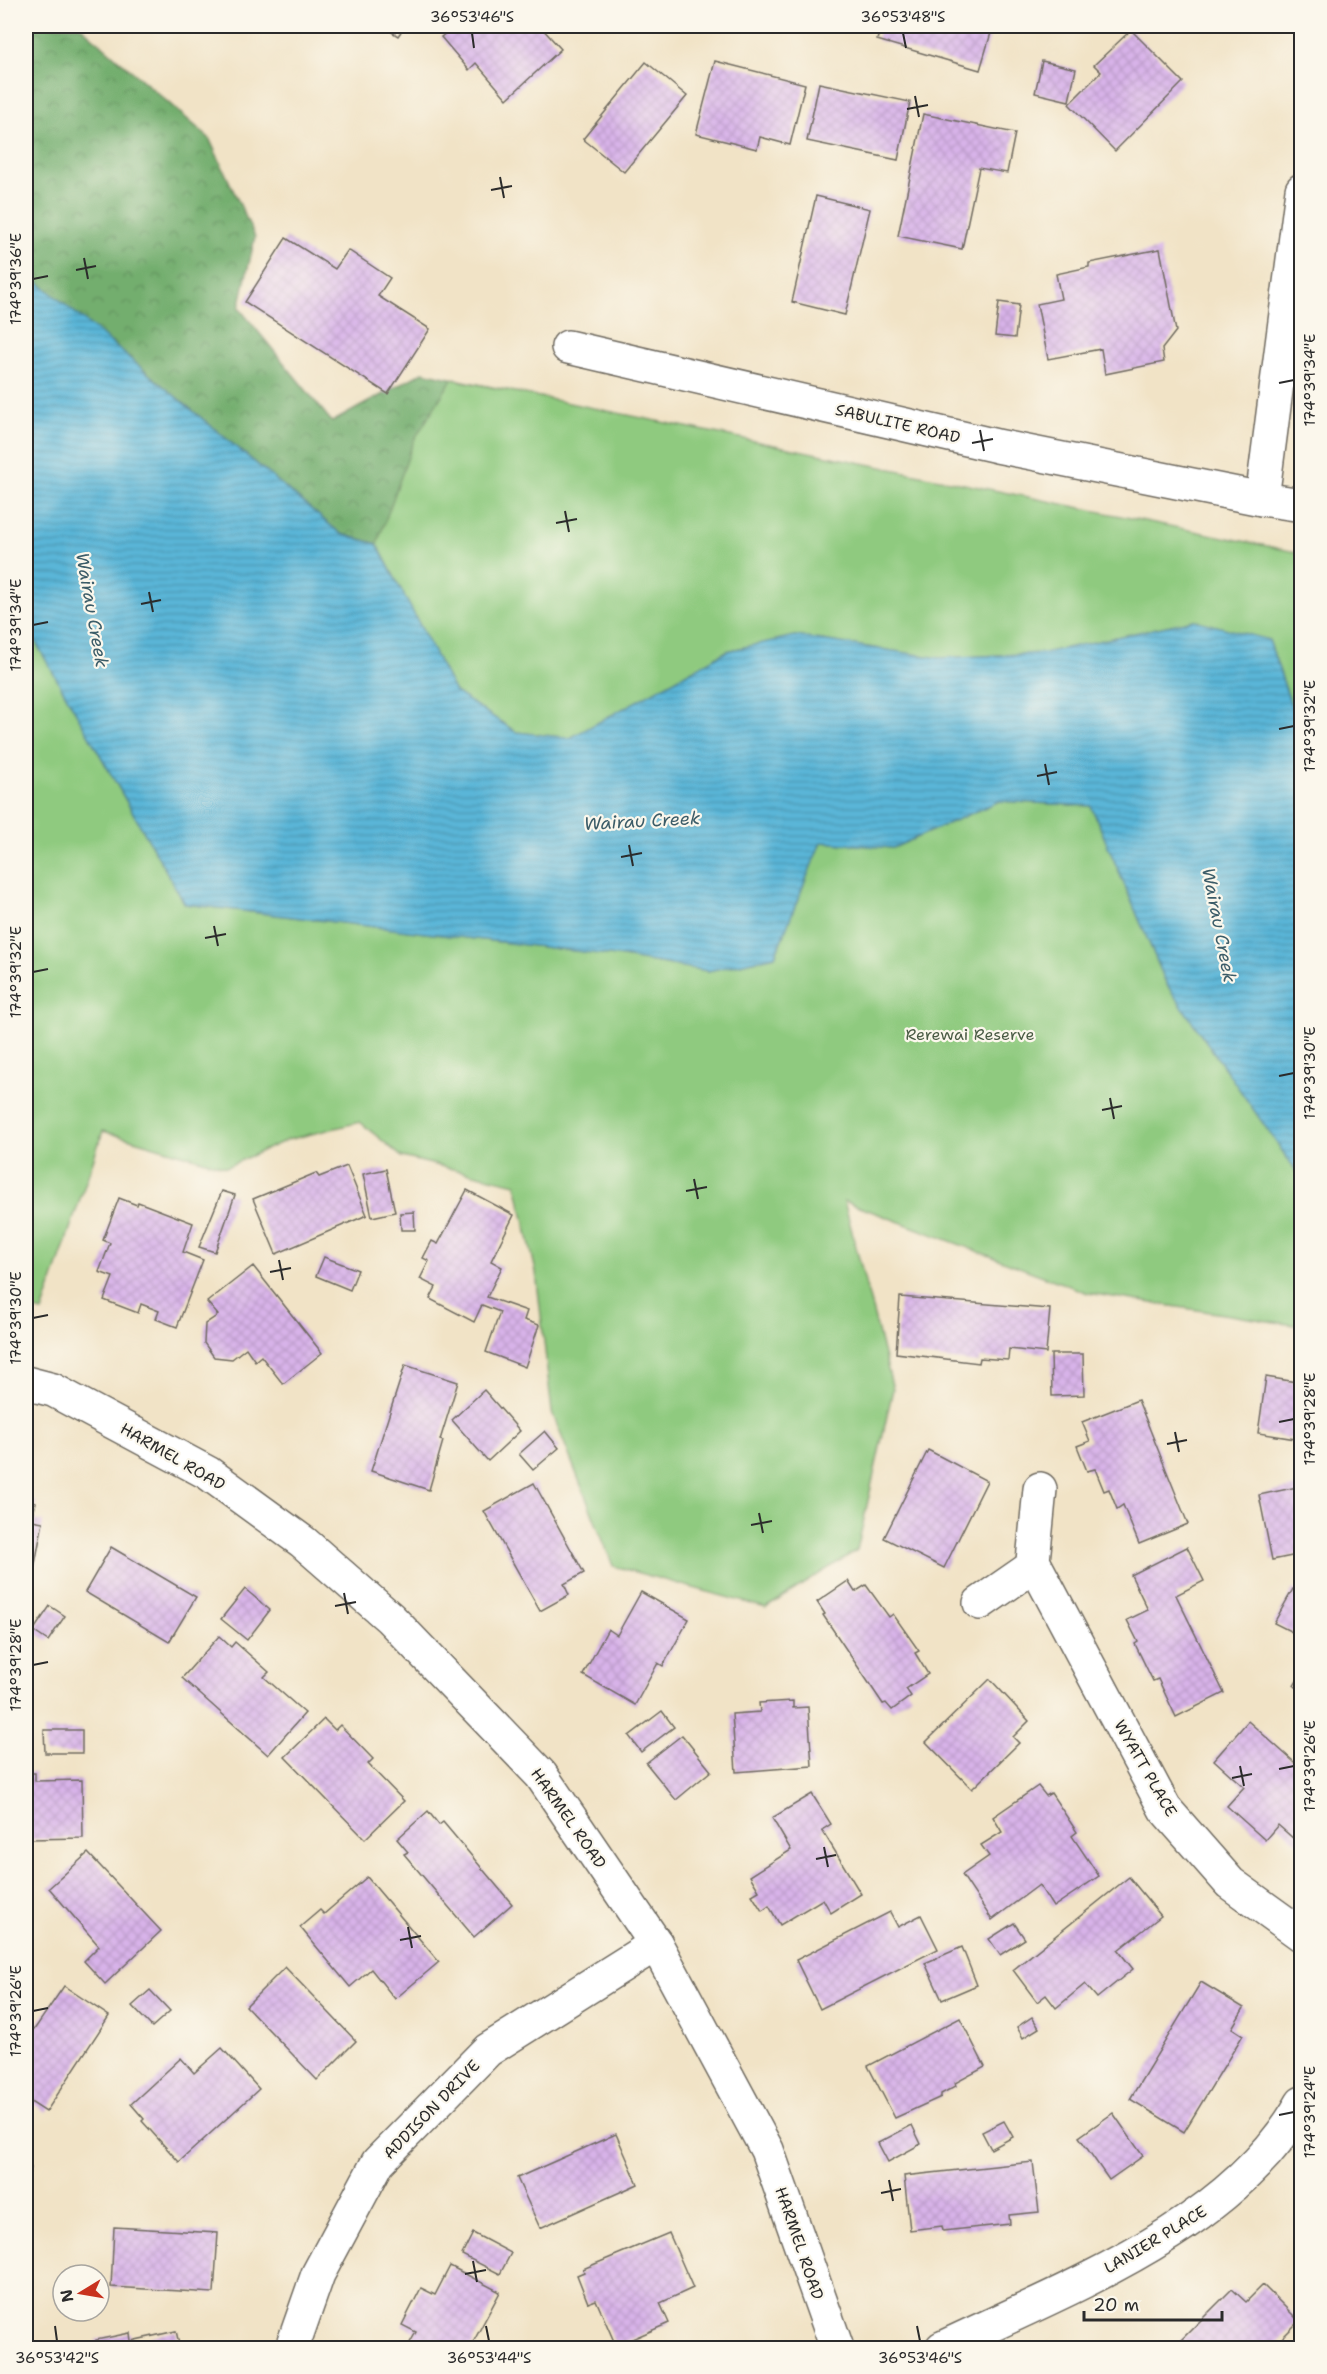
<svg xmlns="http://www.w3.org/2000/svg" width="1327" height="2374" font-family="'Shantell Sans',sans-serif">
	<defs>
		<pattern id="forest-crowns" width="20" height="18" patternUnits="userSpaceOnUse" patternTransform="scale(1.5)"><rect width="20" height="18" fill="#73ae6e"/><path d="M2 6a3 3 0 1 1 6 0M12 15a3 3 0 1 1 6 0" fill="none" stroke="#5f8e5b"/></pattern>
		<pattern id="water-rules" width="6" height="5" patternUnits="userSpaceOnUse" patternTransform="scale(1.5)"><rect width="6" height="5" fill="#5ab6d8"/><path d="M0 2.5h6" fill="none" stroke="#4b94af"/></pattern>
		<pattern id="building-cross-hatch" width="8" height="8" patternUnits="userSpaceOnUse" patternTransform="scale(1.5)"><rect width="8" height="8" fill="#d8b3e9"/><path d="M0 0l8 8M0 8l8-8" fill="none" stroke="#ba9ac8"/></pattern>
	</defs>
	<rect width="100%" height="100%" fill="#fbf7ec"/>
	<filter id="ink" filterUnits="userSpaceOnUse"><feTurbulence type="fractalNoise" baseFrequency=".0167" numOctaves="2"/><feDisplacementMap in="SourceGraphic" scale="12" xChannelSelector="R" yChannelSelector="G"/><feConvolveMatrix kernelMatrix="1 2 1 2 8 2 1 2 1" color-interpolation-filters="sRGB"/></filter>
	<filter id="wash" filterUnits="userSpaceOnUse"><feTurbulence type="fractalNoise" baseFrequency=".008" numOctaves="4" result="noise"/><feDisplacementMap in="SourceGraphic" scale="24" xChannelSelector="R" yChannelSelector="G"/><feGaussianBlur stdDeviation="1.35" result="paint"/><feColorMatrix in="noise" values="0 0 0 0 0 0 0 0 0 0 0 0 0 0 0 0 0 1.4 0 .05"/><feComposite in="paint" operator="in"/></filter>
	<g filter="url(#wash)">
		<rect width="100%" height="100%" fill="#f1e3c6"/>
		<polygon fill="url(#forest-crowns)" stroke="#4f6c4c" stroke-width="1.5" points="26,26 80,26 209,138 255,237 239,308 332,422 423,372 1001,499 1301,555 1301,734 1269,640 1194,620 1044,653 727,651 571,738 455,692 377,544 341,534 26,272"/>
		<g fill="#8fca7f" stroke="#5d7a55" stroke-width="1.5">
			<polygon points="452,379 1301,553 1301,734 1269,640 1194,620 1044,653 939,658 795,636 727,651 571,738 516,732 455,692 377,544 414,440"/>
			<polygon points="26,625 185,904 617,956 708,971 775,956 820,842 893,848 999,801 1091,806 1167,985 1301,1178 1301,1326 1088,1293 844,1201 893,1389 857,1550 766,1608 613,1566 552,1412 536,1272 516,1184 402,1157 360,1122 287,1140 226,1167 103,1131 42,1312 26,1308"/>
		</g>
		<polygon fill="url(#water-rules)" stroke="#427082" stroke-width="1.5" points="26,272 341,534 377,544 455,692 516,732 570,738 727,651 795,636 939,658 1044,653 1194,620 1269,640 1301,734 1301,1178 1167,985 1091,806 999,801 893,848 821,842 775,956 708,971 617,956 185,904 26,625"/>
		<g id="blocks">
			<g fill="url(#building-cross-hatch)">
				<polygon points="382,26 405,26 398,36"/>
				<polygon points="454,26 540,26 561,49 507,99 476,63 469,70 441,37"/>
				<polygon points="881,26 993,26 980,70 877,40"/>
				<polygon points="1131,30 1183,82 1115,151 1069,104 1101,72 1094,65"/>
				<polygon points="715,61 805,84 790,145 760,137 757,149 696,134"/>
				<polygon points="1042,61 1076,69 1069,101 1035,93"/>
				<polygon points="646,62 687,96 624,172 583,139"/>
				<polygon points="819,83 910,102 898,160 807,141"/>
				<polygon points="923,114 1015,133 1007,173 979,168 962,249 898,236"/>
				<polygon points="816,196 870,209 845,315 792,302"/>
				<polygon points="286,238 335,269 348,250 390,278 378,296 430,329 388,394 245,302"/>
				<polygon points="1160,249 1176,331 1162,349 1164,362 1105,374 1101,349 1048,359 1037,304 1061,299 1056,274 1089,267 1089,263"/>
				<polygon points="999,302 1019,305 1015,338 995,336"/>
				<polygon points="347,1166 367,1215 276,1254 253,1199 316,1173 319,1177"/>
				<polygon points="386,1169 395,1212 372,1217 363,1174"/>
				<polygon points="467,1190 514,1215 491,1261 502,1267 487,1297 527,1311 524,1320 539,1325 525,1367 486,1352 500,1312 482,1305 474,1322 430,1299 436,1287 420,1279 429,1261 423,1258 432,1241 438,1244"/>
				<polygon points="222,1191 235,1195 215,1252 199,1247"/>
				<polygon points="119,1198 137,1205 138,1202 193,1223 183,1252 203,1260 177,1327 156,1319 159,1311 141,1304 138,1313 104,1300 113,1277 99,1272 110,1243 103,1240"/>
				<polygon points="414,1212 415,1230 401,1230 400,1213"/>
				<polygon points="324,1257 358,1270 350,1290 316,1276"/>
				<polygon points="253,1266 322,1353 283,1384 261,1356 255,1361 246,1348 232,1359 214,1357 204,1343 205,1324 218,1315 207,1302"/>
				<polygon points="900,1297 1050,1309 1046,1353 1009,1349 1008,1360 980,1358 979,1363 896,1353"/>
				<polygon points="1051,1354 1083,1354 1084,1395 1052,1396"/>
				<polygon points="405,1365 458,1382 440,1440 443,1441 429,1490 371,1471"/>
				<polygon points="1266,1377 1302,1383 1302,1440 1258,1433"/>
				<polygon points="484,1390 520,1431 488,1461 452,1420"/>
				<polygon points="1138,1400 1188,1524 1139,1544 1123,1505 1117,1509 1109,1489 1104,1491 1095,1469 1087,1471 1077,1446 1090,1441 1082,1422"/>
				<polygon points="545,1431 559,1448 533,1470 519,1454"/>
				<polygon points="928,1450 987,1481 944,1568 884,1538"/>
				<polygon points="534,1483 584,1573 564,1584 569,1595 540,1611 484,1511"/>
				<polygon points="1302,1486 1302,1554 1272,1560 1259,1495"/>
				<polygon points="26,1500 36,1502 32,1520 43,1522 34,1569 28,1568 27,1577"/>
				<polygon points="111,1547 196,1597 169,1642 85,1592"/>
				<polygon points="1187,1547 1204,1581 1176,1595 1224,1693 1176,1717 1158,1679 1153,1681 1135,1644 1138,1642 1127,1620 1148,1610 1131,1575"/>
				<polygon points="848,1581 855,1592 866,1585 889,1617 893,1614 919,1651 915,1653 928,1674 906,1689 911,1696 892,1710 886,1703 883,1704 823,1615 825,1614 817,1602"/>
				<polygon points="245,1589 270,1610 247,1640 221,1619"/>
				<polygon points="1293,1589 1302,1594 1302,1637 1274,1623"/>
				<polygon points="641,1592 689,1619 663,1666 658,1663 635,1705 583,1675 608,1629 617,1635"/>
				<polygon points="26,1602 31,1604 29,1615 26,1615"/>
				<polygon points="50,1606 65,1616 48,1641 33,1631"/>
				<polygon points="219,1636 231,1647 235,1642 269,1672 264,1677 305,1713 268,1755 182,1678"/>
				<polygon points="1302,1672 1302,1690 1294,1686"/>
				<polygon points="990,1679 1029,1721 1013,1737 1019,1743 972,1789 926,1742"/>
				<polygon points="793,1701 793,1708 808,1707 812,1766 736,1772 732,1714 760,1712 759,1703"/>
				<polygon points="662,1711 674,1727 641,1752 629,1736"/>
				<polygon points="324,1719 335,1730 340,1725 373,1759 368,1764 404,1801 365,1839 285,1757"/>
				<polygon points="1248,1721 1302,1769 1302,1846 1278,1825 1265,1840 1227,1806 1244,1787 1214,1760"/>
				<polygon points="44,1730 82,1730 82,1753 45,1753"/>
				<polygon points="682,1735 711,1771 676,1800 646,1763"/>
				<polygon points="26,1773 35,1773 35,1781 82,1780 83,1838 30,1839 30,1831 26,1831"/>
				<polygon points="1038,1786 1046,1796 1051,1793 1077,1832 1072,1836 1099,1876 1053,1907 1039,1885 992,1920 962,1875 989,1856 981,1845 1002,1832 993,1817"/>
				<polygon points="812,1794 831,1824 822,1830 861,1894 831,1913 823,1899 780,1925 769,1906 762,1911 752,1895 759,1891 750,1876 791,1850 772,1818"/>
				<polygon points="428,1811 439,1825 443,1822 512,1904 474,1937 404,1854 408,1852 397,1839"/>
				<polygon points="88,1853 161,1931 105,1984 84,1961 99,1946 49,1888"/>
				<polygon points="367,1877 439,1962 395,1999 371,1969 350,1987 300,1927 320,1910 324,1914"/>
				<polygon points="1129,1877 1161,1916 1118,1950 1133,1969 1097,1998 1085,1984 1056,2008 1046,1995 1037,2002 1013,1970"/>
				<polygon points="890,1912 898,1927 921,1915 938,1949 820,2009 796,1960"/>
				<polygon points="1014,1923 1025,1939 1000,1955 989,1939"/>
				<polygon points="962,1947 977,1985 942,2000 925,1963"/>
				<polygon points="285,1967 356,2041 317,2080 246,2006"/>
				<polygon points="1201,1982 1244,2008 1232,2028 1243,2035 1184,2132 1130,2099"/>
				<polygon points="64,1986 109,2016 46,2112 26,2099 26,2032 29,2026 34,2030"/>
				<polygon points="150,1990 170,2011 152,2027 132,2006"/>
				<polygon points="1032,2017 1039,2028 1023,2038 1017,2027"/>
				<polygon points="960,2018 985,2067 955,2083 956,2086 941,2094 941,2097 895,2118 868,2066"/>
				<polygon points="222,2048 259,2089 179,2162 142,2121 144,2119 131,2104 181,2058 194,2073"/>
				<polygon points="1113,2113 1143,2156 1109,2180 1079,2137"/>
				<polygon points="1004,2121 1013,2137 991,2149 982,2132"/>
				<polygon points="912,2125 921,2144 888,2162 878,2143"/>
				<polygon points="616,2134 638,2184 540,2228 517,2178"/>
				<polygon points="1033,2162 1039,2212 1009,2215 1010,2224 943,2231 942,2226 910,2230 904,2176"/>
				<polygon points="26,2166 31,2168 26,2183"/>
				<polygon points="114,2227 218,2233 214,2293 111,2287"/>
				<polygon points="473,2233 511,2253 500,2274 462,2255"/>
				<polygon points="669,2233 693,2288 660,2303 669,2323 616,2346 596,2300 588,2303 577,2275 584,2272 583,2269"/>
				<polygon points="450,2266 500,2292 470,2348 407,2348 416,2332 402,2325 421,2288 435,2295"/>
				<polygon points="1263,2285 1299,2321 1272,2348 1173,2348 1232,2289 1246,2302"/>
				<polygon points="176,2331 180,2348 98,2348 96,2340 130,2333 131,2341"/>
			</g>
		</g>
	</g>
	<g filter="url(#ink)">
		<use href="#blocks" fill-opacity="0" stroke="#706b61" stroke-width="1.5"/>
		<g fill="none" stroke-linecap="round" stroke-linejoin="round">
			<defs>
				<g id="street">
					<polyline points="568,347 997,446 1262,499 1302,505"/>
					<polyline points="1262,499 1302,190"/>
					<polyline points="26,1383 53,1390 208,1473 303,1542 390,1618 541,1775 656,1944 767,2150 837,2348"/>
					<polyline points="1040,1489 1033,1561 1165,1809 1230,1883 1302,1935"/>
					<polyline points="980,1603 1035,1565"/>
					<polyline points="292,2348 318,2274 378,2162 488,2050 656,1944"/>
					<path d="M 942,2348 C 1065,2289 1233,2227 1302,2103"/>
				</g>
			</defs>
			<use href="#street" stroke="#706b61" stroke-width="36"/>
			<use href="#street" stroke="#fff" stroke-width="33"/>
		</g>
	</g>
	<path fill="none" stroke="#2b2b2b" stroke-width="2" d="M 472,33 L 474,48M 903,33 L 906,48M 915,96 L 919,117M 907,109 L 928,105M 500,177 L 504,198M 491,190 L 512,186M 84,258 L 88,279M 76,270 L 96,266M 33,279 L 48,276M 1279,383 L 1294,380M 980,430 L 984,451M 972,443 L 993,439M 565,511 L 569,532M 556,523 L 577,519M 149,592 L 153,612M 141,604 L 161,600M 33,625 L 48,622M 1279,729 L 1294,726M 1045,764 L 1049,785M 1037,776 L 1057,772M 629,845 L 633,866M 621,857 L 642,853M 214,926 L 218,946M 205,938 L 226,934M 33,972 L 48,969M 1279,1076 L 1294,1073M 1110,1098 L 1114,1119M 1102,1110 L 1122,1106M 694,1179 L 698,1199M 686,1191 L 707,1187M 279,1260 L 283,1280M 270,1272 L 291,1268M 33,1318 L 48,1315M 1279,1422 L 1294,1419M 1175,1432 L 1179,1452M 1167,1444 L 1187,1440M 759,1513 L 763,1533M 751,1525 L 772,1521M 344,1593 L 348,1614M 335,1606 L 356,1602M 33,1665 L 48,1662M 1240,1766 L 1244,1786M 1279,1769 L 1294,1766M 1232,1778 L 1252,1774M 824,1847 L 828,1867M 816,1859 L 836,1855M 408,1927 L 412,1948M 400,1940 L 421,1936M 33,2011 L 48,2008M 1279,2115 L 1294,2112M 889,2180 L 893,2201M 881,2193 L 901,2189M 473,2261 L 477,2282M 465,2274 L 486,2270M 55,2326 L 57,2341M 486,2326 L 489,2341M 917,2326 L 920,2341"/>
	<g text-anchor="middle" stroke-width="4.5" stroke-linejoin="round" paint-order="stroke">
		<g font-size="16" fill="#2b2b2b" stroke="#fbf7ec">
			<text transform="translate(898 423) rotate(13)" y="6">SABULITE ROAD</text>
			<text transform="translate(173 1456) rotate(30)" y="6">HARMEL ROAD</text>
			<text transform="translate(1146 1768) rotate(60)" y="6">WYATT PLACE</text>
			<text transform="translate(569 1818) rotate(55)" y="6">HARMEL ROAD</text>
			<text transform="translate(431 2109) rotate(-46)" y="6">ADDISON DRIVE</text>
			<text transform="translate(1155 2239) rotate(-31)" y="6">LANIER PLACE</text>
			<text transform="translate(800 2243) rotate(71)" y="6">HARMEL ROAD</text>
		</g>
		<g font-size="16" fill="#495b44" stroke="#fbf7ec">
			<text x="970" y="1040">Rerewai Reserve</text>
		</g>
		<g font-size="18" font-style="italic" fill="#3b5c68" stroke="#fbf7ec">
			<text transform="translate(92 610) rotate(80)" y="6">Wairau Creek</text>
			<text transform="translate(642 821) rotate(-3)" y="6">Wairau Creek</text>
			<text transform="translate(1219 925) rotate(79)" y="6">Wairau Creek</text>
		</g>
	</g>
	<rect width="1327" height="2374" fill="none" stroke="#fbf7ec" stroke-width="66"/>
	<g transform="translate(81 2293) rotate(259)"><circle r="28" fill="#fbf7ec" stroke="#a8a59f" stroke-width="1.5"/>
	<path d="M0-4.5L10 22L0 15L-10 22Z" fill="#c8321e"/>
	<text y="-9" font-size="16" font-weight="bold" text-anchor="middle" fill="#2b2b2b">N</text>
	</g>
	<path d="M1084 2311v9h138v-9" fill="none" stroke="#2b2b2b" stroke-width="3"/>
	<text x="1093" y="2311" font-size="18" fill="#2b2b2b" stroke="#fbf7ec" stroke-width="4.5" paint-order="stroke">20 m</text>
	<rect x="33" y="33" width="1261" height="2308" fill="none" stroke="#2b2b2b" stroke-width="2"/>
	<g font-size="15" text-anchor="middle" fill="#2b2b2b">
		<text x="472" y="22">36°53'46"S</text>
		<text x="903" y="22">36°53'48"S</text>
		<text transform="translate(16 279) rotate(-90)" y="5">174°39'36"E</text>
		<text transform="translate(1310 380) rotate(-90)" y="5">174°39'34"E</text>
		<text transform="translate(16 625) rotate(-90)" y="5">174°39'34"E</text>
		<text transform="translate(1310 726) rotate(-90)" y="5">174°39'32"E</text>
		<text transform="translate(16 972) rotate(-90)" y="5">174°39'32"E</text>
		<text transform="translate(1310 1073) rotate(-90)" y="5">174°39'30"E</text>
		<text transform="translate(16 1318) rotate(-90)" y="5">174°39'30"E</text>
		<text transform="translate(1310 1419) rotate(-90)" y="5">174°39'28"E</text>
		<text transform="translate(16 1665) rotate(-90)" y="5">174°39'28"E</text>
		<text transform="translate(1310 1766) rotate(-90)" y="5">174°39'26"E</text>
		<text transform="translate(16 2011) rotate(-90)" y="5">174°39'26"E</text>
		<text transform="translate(1310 2112) rotate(-90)" y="5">174°39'24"E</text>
		<text x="57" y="2363">36°53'42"S</text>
		<text x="489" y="2363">36°53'44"S</text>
		<text x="920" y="2363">36°53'46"S</text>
	</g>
</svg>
